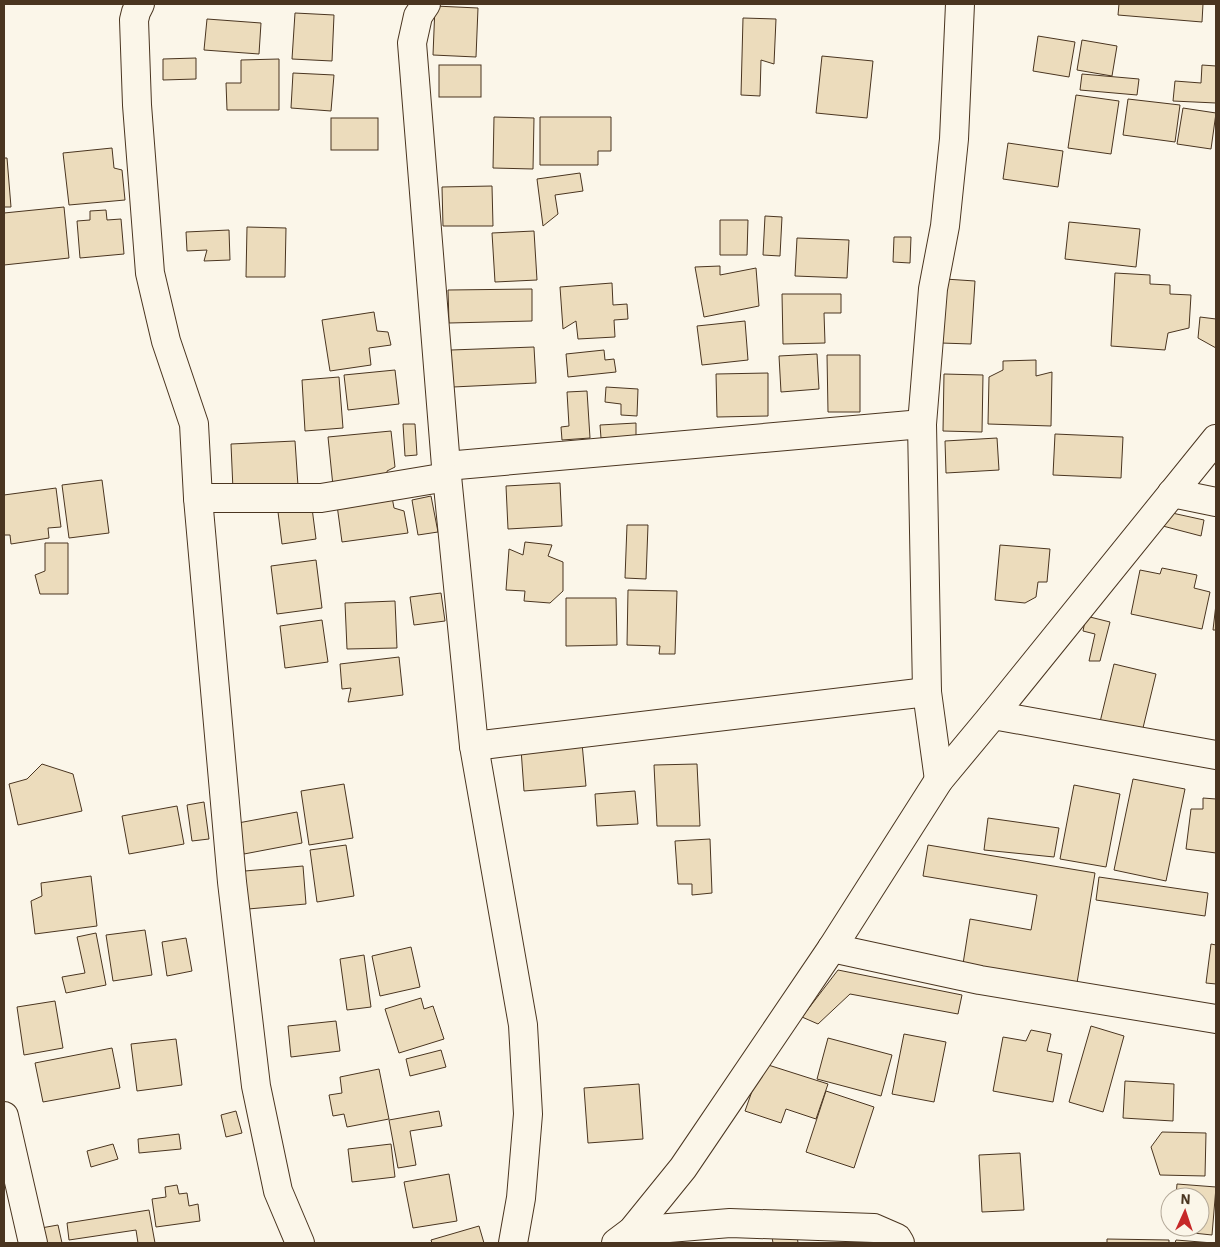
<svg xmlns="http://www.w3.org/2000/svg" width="1220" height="1247" font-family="'IBM Plex Sans',sans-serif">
	<rect width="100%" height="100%" fill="#fbf6e9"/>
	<g fill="#ecdcbc" stroke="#4a3520">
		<polygon points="1119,4 1203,4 1202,22 1118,15"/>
		<polygon points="435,6 478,8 476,57 433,55"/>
		<polygon points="295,13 334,15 332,61 292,59"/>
		<polygon points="743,18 776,19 774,64 761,60 760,96 741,95"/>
		<polygon points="207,19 261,23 259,54 204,50"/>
		<polygon points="1038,36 1075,42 1069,77 1033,71"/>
		<polygon points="1082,40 1117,46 1112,76 1077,70"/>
		<polygon points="822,56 873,61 867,118 816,113"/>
		<polygon points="196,58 196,79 163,80 163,59"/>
		<polygon points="279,59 279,110 227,110 226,83 241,83 241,60"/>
		<rect x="439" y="65" width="42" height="32"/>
		<polygon points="1202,65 1216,66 1216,103 1173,101 1175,81 1201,83"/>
		<polygon points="293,73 334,75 331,111 291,108"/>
		<polygon points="1082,74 1139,79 1137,95 1080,90"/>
		<polygon points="1076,95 1119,101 1111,154 1068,148"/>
		<polygon points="1128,99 1180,105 1175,142 1123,135"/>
		<polygon points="1183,108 1216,113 1211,149 1177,144"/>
		<polygon points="494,117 534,118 533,169 493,168"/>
		<polygon points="540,117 611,117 611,151 598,151 598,165 540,165"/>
		<rect x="331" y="118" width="47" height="32"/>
		<polygon points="1008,143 1063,151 1058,187 1003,179"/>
		<polygon points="112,148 114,168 122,170 125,200 69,205 63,153"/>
		<polygon points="4,158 7,158 11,207 4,207"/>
		<polygon points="580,173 583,191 555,195 558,214 543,226 537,179"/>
		<polygon points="492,186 493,226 443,226 442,187"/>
		<polygon points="64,207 69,258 4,265 4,213"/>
		<polygon points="106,210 107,220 121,219 124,254 80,258 77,221 90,220 90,211"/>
		<polygon points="765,216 782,217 780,256 763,255"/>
		<polygon points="720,220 748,220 747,255 720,255"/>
		<polygon points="1069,222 1140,229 1136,267 1065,259"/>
		<polygon points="247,227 286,228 285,277 246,277"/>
		<polygon points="229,230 230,260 204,261 207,250 187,251 186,232"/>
		<polygon points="534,231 537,280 495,282 492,233"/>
		<polygon points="894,237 911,237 910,263 893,262"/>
		<polygon points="797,238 849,240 847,278 795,276"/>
		<polygon points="720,266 720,275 756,268 759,306 704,317 695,267"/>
		<polygon points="1115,273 1150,275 1150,284 1170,285 1170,294 1191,295 1189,328 1168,333 1165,350 1111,346"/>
		<polygon points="945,279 975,281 971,344 941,343"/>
		<polygon points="612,283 613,305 627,304 628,319 614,320 615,337 578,339 576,321 563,329 560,287"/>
		<polygon points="532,289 532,321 449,323 448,290"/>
		<polygon points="782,294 841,294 841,313 824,313 825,343 783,344"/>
		<polygon points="374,312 377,331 388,332 391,345 369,348 371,365 330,371 322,320"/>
		<polygon points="1200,317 1216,319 1216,348 1198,338"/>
		<polygon points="745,321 748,360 702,365 697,326"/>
		<polygon points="534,347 536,383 453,387 451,350"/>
		<polygon points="604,350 605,360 614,359 616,372 568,377 566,354"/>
		<polygon points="817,354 819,389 781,392 779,356"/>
		<polygon points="827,355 860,355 860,412 828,412"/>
		<polygon points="1036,360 1036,376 1052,372 1051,426 988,424 989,377 1003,370 1003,361"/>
		<polygon points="395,370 399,404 348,410 344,375"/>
		<polygon points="768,373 768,416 717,417 716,374"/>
		<polygon points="944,374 983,375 982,432 943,431"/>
		<polygon points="339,377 343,428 305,431 302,380"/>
		<polygon points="606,387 638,389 637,416 621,415 621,404 605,402"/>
		<polygon points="587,391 590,438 562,440 561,427 569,426 567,392"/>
		<polygon points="636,423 636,436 601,438 600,425"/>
		<polygon points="403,424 415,424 417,455 405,456"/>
		<polygon points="391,431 395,467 387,471 388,481 333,486 328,437"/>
		<polygon points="1055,434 1123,437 1121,478 1053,475"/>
		<polygon points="997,438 999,470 946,473 945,441"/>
		<polygon points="295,441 298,486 233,490 231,444"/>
		<polygon points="102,480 109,533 69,538 62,485"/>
		<polygon points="560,483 562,526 508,529 506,486"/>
		<polygon points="56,488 61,527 48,528 49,538 11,544 10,535 4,535 4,495"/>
		<polygon points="431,496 438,532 418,535 412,500"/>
		<polygon points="392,497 394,508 404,511 408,533 342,542 337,505"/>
		<polygon points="312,508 316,539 282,544 278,512"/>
		<polygon points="1163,511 1204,520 1201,536 1159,525"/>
		<polygon points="627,525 648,525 646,579 625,578"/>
		<polygon points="525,542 552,545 548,556 563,562 563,591 550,603 524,601 525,591 506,590 509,549 523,555"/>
		<polygon points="45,543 68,543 68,594 40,594 35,575 45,571"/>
		<polygon points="1000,545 1050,549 1047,582 1038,582 1036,597 1025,603 995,600"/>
		<polygon points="316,560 322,608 277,614 271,566"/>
		<polygon points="1162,568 1197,575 1194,588 1210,592 1202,629 1131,614 1140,570 1160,574"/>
		<polygon points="628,590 677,591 675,654 659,654 660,646 627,645"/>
		<polygon points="441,593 445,621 414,625 410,597"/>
		<polygon points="566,598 616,598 617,645 566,646"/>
		<polygon points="395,601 397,648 347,649 345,603"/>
		<polygon points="1216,604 1216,630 1213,630"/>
		<polygon points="1086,616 1110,622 1100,661 1089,661 1095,634 1083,631"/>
		<polygon points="322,620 328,662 285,668 280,626"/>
		<polygon points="399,657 403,695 348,702 351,688 342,689 340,664"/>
		<polygon points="1114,664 1156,674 1142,732 1100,722"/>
		<polygon points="582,743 586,786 524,791 521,749"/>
		<polygon points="42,764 73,774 82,811 18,825 9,784 27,779"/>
		<polygon points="697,764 700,826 657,826 654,765"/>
		<polygon points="1133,779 1185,789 1166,881 1114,870"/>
		<polygon points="344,784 353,838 309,845 301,791"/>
		<polygon points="1074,785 1120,794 1106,867 1060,859"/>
		<polygon points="635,791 638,824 597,826 595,794"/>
		<polygon points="1203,798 1216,799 1216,853 1186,849 1191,809 1203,809"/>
		<polygon points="204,802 209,839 192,841 187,805"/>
		<polygon points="177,806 184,844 129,854 122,816"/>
		<polygon points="297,812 302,843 244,854 238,823"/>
		<polygon points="988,818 1059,828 1054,857 984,850"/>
		<polygon points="710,839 712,893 692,895 692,884 678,884 675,841"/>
		<polygon points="346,845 354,896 317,902 310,850"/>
		<polygon points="928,845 1095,873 1077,983 963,964 970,919 1031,930 1037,895 923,876"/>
		<polygon points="303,866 306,904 248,909 245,871"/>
		<polygon points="91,876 97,926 35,934 31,901 42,896 41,883"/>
		<polygon points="1099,877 1208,893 1205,916 1096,900"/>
		<polygon points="145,930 152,975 113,981 106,935"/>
		<polygon points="96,933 106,985 66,993 62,977 85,973 77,937"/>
		<polygon points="186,938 192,971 167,976 162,942"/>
		<polygon points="1211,944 1216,945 1216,984 1206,983"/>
		<polygon points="411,947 420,987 380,996 372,956"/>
		<polygon points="364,955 371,1007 347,1010 340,959"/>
		<polygon points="838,970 962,995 958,1014 850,994 818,1024 802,1017"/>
		<polygon points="421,998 424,1009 433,1006 444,1039 399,1053 385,1009"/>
		<polygon points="55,1001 63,1048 24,1055 17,1007"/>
		<polygon points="336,1021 340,1051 291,1057 288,1026"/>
		<polygon points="1091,1026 1124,1036 1103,1112 1069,1102"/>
		<polygon points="1031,1030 1051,1034 1047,1051 1062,1054 1053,1102 993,1091 1003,1037 1026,1041"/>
		<polygon points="904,1034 946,1042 934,1102 892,1094"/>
		<polygon points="828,1038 892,1055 881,1096 817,1079"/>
		<polygon points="176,1039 182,1085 137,1091 131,1044"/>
		<polygon points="112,1048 120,1088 43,1102 35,1063"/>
		<polygon points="441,1050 446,1067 410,1076 406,1059"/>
		<polygon points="762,1063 828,1084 816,1119 786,1109 781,1123 745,1111"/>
		<polygon points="379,1069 389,1119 347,1127 344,1114 333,1116 329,1095 342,1093 340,1077"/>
		<polygon points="1125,1081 1174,1084 1173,1121 1123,1118"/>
		<polygon points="639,1084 643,1139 588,1143 584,1088"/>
		<polygon points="826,1091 874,1107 854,1168 806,1152"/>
		<polygon points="236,1111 242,1133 226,1137 221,1115"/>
		<polygon points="439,1111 442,1126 410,1131 416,1165 398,1168 389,1120"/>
		<polygon points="1162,1132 1206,1133 1205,1176 1160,1175 1151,1147"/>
		<polygon points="179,1134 181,1149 139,1153 138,1139"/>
		<polygon points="113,1144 118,1159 91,1167 87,1151"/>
		<polygon points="391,1144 395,1177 352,1182 348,1149"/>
		<polygon points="1020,1153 1024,1210 982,1212 979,1155"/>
		<polygon points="449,1174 457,1221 413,1228 404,1182"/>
		<polygon points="1177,1184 1216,1187 1212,1235 1174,1231 1174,1227 1200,1227 1200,1197 1176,1197"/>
		<polygon points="177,1185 179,1194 187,1193 189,1206 198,1204 200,1221 156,1227 152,1199 166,1197 165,1187"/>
		<polygon points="149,1210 155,1243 138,1243 136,1230 69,1240 67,1223"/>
		<polygon points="58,1225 62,1243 44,1243 41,1228"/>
		<polygon points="479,1226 484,1243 432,1243 431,1240"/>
		<polygon points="797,1235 798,1243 773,1243 772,1237"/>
		<polygon points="1107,1239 1169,1240 1169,1243 1107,1243"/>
		<polygon points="1176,1240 1213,1243 1175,1243"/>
	</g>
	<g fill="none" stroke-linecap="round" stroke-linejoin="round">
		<defs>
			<g id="minor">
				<polyline points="140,4 136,12 134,20 137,105 150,273 166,341 194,424 198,498 232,882 256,1086 278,1191 300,1243"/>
				<polyline points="426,4 418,16 412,43 446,466 474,746 523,1025 528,1114 521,1198 513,1243"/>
				<polyline points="446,466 922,424"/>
				<polyline points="1172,493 1216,502"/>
				<polyline points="198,498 321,498 447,477"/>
				<polyline points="993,715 1216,755"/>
				<polyline points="474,746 927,692"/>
				<polyline points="939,780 927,692 922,424 933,289 945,226 954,139 960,4"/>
				<polyline points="832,948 980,980 1216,1019"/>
				<polyline points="4,1116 33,1243"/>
				<polyline points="632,1231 730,1223 874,1228 897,1238 900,1243"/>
				<polyline points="616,1243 632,1231 683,1168 832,948 939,780 993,715 1216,439"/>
			</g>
		</defs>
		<use href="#minor" stroke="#4a3520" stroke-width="30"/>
		<use href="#minor" stroke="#fbf6e9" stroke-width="28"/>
	</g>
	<rect width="1220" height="1247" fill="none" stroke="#4a3520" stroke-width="10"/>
	<g transform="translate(1185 1212) rotate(3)"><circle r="24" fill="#fbf6e9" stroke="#b4a999"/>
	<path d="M0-4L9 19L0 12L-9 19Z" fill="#c62828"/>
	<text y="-8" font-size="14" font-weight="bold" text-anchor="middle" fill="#4a3520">N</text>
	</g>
</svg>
